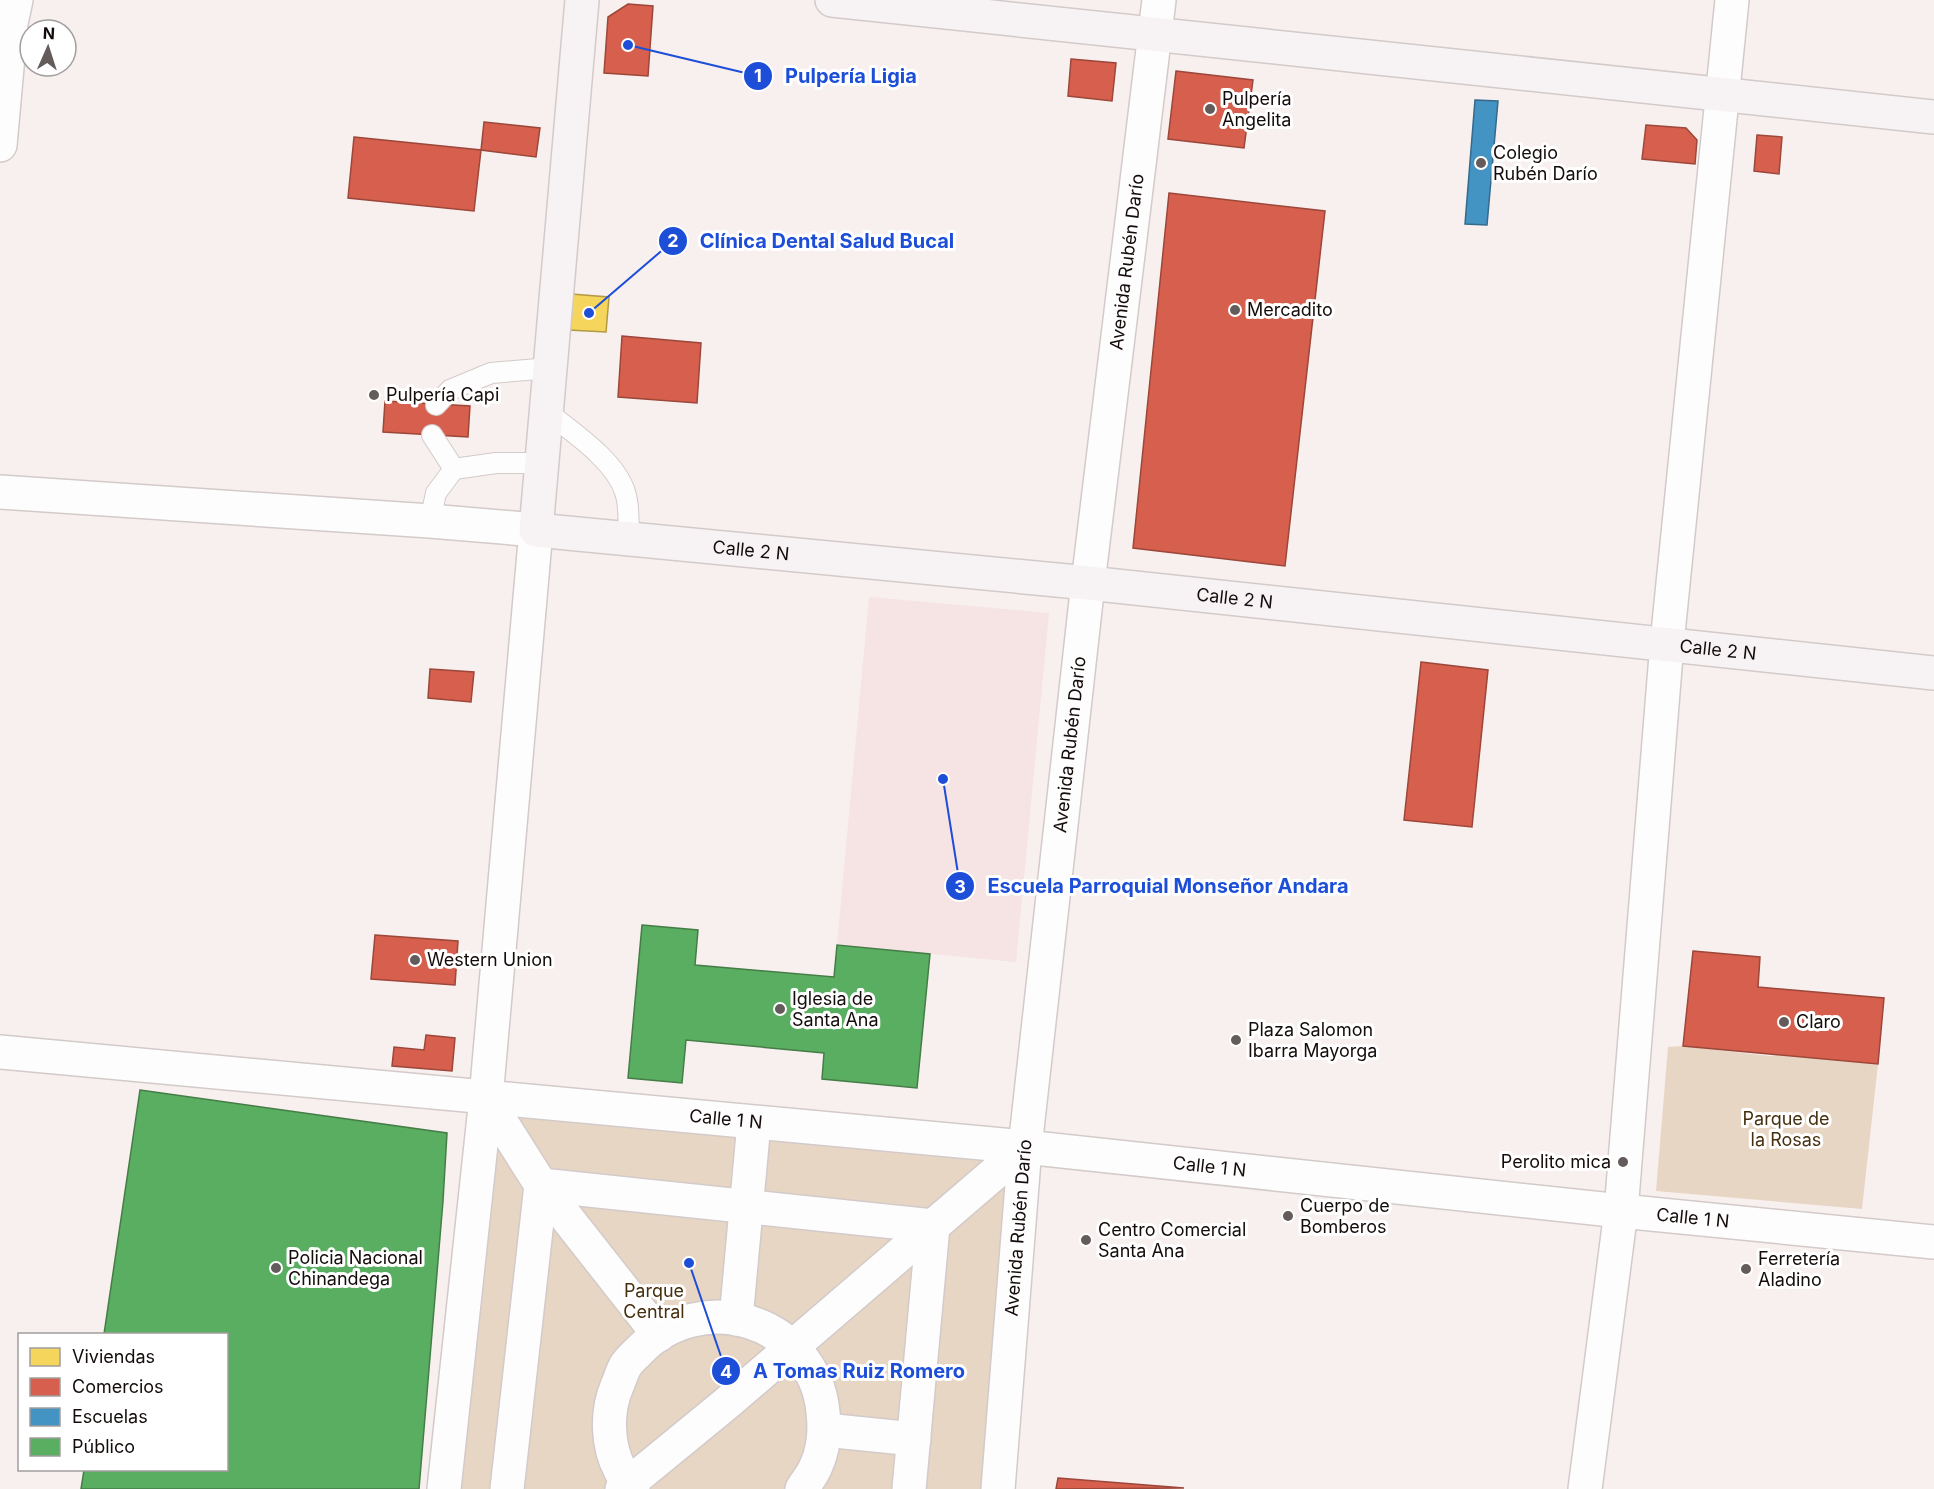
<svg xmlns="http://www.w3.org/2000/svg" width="1934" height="1489" font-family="Inter,sans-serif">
	<rect width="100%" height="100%" fill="#f8efef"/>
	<polygon fill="#f6e3e3" points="869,597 1049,613 1016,962 837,945"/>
	<g fill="#e8d6c4">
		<polygon points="1683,1046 1769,1056 1780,1055 1878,1064 1862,1209 1656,1191 1668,1047"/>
		<polygon points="486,1098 1025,1147 998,1489 444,1489"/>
	</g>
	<polygon fill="#f6d55c" stroke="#b29944" stroke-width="1.5" points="571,294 609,297 606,332 569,330"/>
	<g fill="#d6604d" stroke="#9c4739" stroke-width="1.5">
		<polygon points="628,4 653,6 648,76 604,73 608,17"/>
		<polygon points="1071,59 1116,63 1112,101 1068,96"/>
		<polygon points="1176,71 1253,80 1244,148 1168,139"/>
		<polygon points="484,122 540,128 536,157 481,150"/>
		<polygon points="1646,125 1686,128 1697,140 1695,164 1642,159"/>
		<polygon points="1757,135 1782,137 1779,174 1754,171"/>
		<polygon points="354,137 481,150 474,211 348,198"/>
		<polygon points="1169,193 1325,211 1285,566 1133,548"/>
		<polygon points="622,336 701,343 697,403 618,397"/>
		<polygon points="385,401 470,406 468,437 383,432"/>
		<polygon points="1421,662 1488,670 1472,827 1404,820"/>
		<polygon points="430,669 474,672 471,702 428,698"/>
		<polygon points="375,935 458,941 455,985 371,979"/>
		<polygon points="1693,951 1760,957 1758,987 1884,998 1878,1064 1683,1046"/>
		<polygon points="426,1035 455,1038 452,1071 392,1066 394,1047 424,1050"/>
		<polygon points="1058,1478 1184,1488 1056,1489"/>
	</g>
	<polygon fill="#4393c3" stroke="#356a8c" stroke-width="1.5" points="1475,100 1498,101 1487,225 1465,224"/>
	<g fill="#5aae61" stroke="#457d47" stroke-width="1.5">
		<polygon points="642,925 698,930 695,965 834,977 837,945 930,954 917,1088 822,1079 824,1053 686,1040 682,1083 628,1078"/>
		<polygon points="140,1090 447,1133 443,1201 419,1489 81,1489 84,1470 226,1470 226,1334 104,1334"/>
	</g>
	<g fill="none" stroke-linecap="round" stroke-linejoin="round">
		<defs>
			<g id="lane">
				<polyline points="436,405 450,390 491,373 550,368"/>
				<path d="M 546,411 C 572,432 615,460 625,492 C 630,506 628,524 629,539"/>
				<polyline points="432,435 454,469"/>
				<polyline points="430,521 436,493 454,469 496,463 542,463"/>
			</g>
			<g id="street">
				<polyline points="0,145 11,23 16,0"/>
				<polyline points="0,492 430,521 536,530 486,1098 444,1489"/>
				<path id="s1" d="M 0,1052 L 1025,1147 L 1621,1211 L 1934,1242"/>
				<polyline points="486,1098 541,1185 659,1335"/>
				<polyline points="736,1319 754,1123"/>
				<polyline points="825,1430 914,1439"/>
				<polyline points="507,1489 541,1185 933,1226 909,1489"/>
				<polyline points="622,1489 727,1403 1025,1147"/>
				<path d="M 633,1489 C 628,1483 623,1477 620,1470 C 607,1445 606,1412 617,1386 C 620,1380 622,1371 626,1365 C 629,1360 634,1356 638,1352 C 700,1285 814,1320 823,1412 C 825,1429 824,1449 816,1466 C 813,1474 807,1481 802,1489"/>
				<path id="s2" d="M 998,1489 L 1025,1147 L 1088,583 L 1159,0"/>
				<polyline points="1585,1489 1621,1211 1667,643 1732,0"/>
			</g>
			<g id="secondary">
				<path id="s3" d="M 582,0 L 536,530 L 1088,583 L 1934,673"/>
				<path d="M 832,0 C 1199,41 1567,76 1934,117"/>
			</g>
		</defs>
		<use href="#lane" stroke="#d3caca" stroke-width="22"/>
		<use href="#street" stroke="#d3caca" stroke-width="36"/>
		<use href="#secondary" stroke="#d3caca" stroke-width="36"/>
		<use href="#lane" stroke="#fefdfd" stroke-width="20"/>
		<use href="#street" stroke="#fefdfd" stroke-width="33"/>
		<use href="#secondary" stroke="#f7f3f4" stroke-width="33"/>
	</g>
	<g fill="#645b5b" stroke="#fff" stroke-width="2">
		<circle cx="1210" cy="109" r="6"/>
		<circle cx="1481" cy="163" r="6"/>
		<circle cx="1235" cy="310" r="6"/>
		<circle cx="374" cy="395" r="6"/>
		<circle cx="415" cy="960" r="6"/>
		<circle cx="780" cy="1009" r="6"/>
		<circle cx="1784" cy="1022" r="6"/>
		<circle cx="1236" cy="1040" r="6"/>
		<circle cx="1623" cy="1162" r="6"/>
		<circle cx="1288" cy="1216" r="6"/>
		<circle cx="1086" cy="1240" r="6"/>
		<circle cx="276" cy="1268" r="6"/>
		<circle cx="1746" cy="1269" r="6"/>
	</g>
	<g text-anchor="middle" stroke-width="6" stroke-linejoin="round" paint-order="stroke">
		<g font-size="18" fill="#140c0b" stroke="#fff" text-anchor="start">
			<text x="1222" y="105">Pulpería<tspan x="1222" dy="21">Angelita</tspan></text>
			<text x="1493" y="159">Colegio<tspan x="1493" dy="21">Rubén Darío</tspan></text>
			<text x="1247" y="316">Mercadito</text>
			<text x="386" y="401">Pulpería Capi</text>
			<text x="427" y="966">Western Union</text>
			<text x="792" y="1005">Iglesia de<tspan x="792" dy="21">Santa Ana</tspan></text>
			<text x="1796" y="1028">Claro</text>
			<text x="1248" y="1036">Plaza Salomon<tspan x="1248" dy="21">Ibarra Mayorga</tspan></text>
			<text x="1611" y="1168" text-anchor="end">Perolito mica</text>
			<text x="1300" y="1212">Cuerpo de<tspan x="1300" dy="21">Bomberos</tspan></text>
			<text x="1098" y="1236">Centro Comercial<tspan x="1098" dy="21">Santa Ana</tspan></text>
			<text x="288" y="1264">Policia Nacional<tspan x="288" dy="21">Chinandega</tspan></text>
			<text x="1758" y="1265">Ferretería<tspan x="1758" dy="21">Aladino</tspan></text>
		</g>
		<g font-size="18" fill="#140c0b" stroke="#fff">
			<text dy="6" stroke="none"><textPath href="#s2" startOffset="1234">Avenida Rubén Darío</textPath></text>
			<text dy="6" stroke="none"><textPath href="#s3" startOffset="748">Calle 2 N</textPath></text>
			<text dy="6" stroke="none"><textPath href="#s3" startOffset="1234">Calle 2 N</textPath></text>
			<text dy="6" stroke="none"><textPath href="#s3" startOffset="1720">Calle 2 N</textPath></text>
			<text dy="6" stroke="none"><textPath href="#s2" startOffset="748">Avenida Rubén Darío</textPath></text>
			<text dy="6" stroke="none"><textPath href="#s1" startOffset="729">Calle 1 N</textPath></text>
			<text dy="6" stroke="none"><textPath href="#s1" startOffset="1215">Calle 1 N</textPath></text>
			<text dy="6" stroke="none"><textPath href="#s1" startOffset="1701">Calle 1 N</textPath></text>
			<text dy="6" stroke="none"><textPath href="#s2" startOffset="262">Avenida Rubén Darío</textPath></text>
		</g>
		<g font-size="18" fill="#452f0e" stroke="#fff">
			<text x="1786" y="1125">Parque de<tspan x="1786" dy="21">la Rosas</tspan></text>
			<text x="654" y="1297">Parque<tspan x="654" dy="21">Central</tspan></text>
		</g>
	</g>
	<path fill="none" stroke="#1d4ed8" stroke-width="2" d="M628 45L758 76M589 313L673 241M943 779L960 886M689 1263L726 1371"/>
	<g fill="#1d4ed8" stroke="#fff" stroke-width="2">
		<circle cx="628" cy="45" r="6"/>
		<circle cx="589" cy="313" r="6"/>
		<circle cx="943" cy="779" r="6"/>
		<circle cx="689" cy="1263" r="6"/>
		<circle cx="758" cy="76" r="15"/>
		<circle cx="673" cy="241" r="15"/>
		<circle cx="960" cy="886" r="15"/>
		<circle cx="726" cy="1371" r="15"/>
	</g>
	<g font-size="18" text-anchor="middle" font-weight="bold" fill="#fff">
		<text x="758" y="82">1</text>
		<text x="673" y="247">2</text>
		<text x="960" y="893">3</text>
		<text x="726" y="1378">4</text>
	</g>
	<g font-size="20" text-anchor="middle" font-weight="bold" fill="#1d4ed8" stroke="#fff" stroke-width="6" stroke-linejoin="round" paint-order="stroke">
		<text x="851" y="83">Pulpería Ligia</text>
		<text x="827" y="248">Clínica Dental Salud Bucal</text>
		<text x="1168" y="893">Escuela Parroquial Monseñor Andara</text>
		<text x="859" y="1378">A Tomas Ruiz Romero</text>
	</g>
	<rect x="18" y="1333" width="210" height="138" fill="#ffffff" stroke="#a19e9d" stroke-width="1.5"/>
	<rect x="30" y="1348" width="30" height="18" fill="#f6d55c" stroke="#a19e9d" stroke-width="1.5"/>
	<text x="72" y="1363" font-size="18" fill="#140c0b">Viviendas</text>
	<rect x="30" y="1378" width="30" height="18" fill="#d6604d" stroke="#a19e9d" stroke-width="1.5"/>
	<text x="72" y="1393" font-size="18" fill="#140c0b">Comercios</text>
	<rect x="30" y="1408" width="30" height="18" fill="#4393c3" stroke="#a19e9d" stroke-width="1.5"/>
	<text x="72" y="1423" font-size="18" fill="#140c0b">Escuelas</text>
	<rect x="30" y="1438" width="30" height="18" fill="#5aae61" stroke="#a19e9d" stroke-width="1.5"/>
	<text x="72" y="1453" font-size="18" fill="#140c0b">Público</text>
	<g transform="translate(48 48) rotate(3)"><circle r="28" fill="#ffffff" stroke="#a19e9d" stroke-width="1.5"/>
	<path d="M0-4.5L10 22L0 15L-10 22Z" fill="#645b5b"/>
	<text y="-9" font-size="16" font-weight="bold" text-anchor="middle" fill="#140c0b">N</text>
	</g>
</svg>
